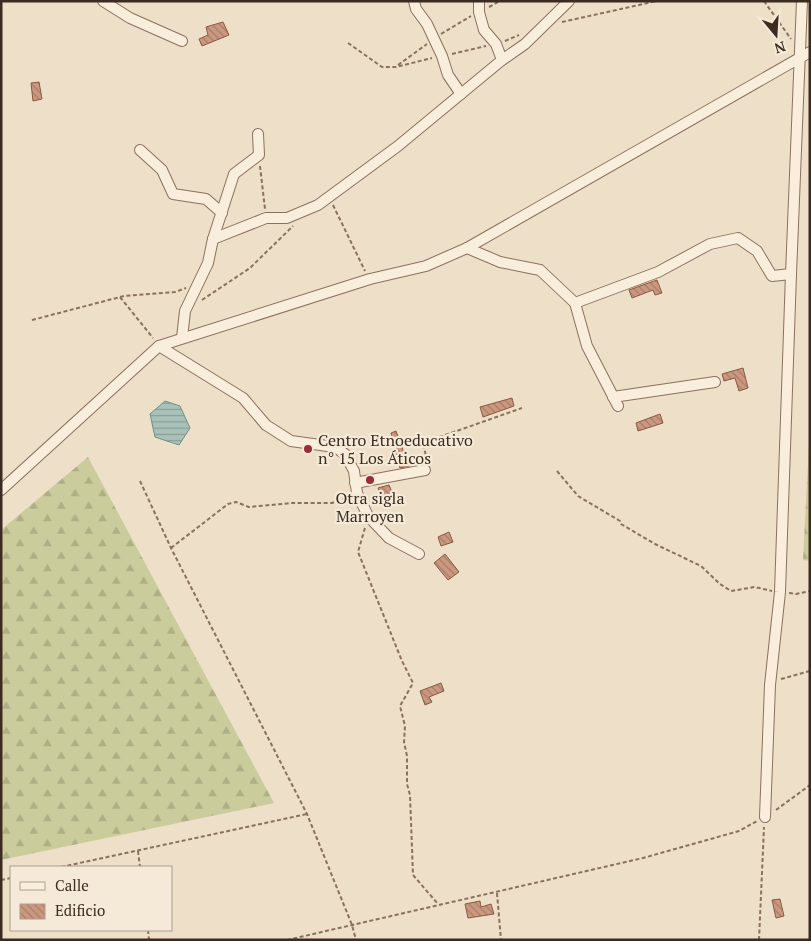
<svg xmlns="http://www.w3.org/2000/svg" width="811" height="941" font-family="'PT Serif',serif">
	<defs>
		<pattern id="forest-firs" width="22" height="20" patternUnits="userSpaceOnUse" patternTransform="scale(1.25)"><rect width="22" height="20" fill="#cbcc9c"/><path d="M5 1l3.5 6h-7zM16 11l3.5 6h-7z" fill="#afaf86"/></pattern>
		<pattern id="water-rules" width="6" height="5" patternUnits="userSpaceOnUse" patternTransform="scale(1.25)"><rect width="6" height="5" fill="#a9c2b9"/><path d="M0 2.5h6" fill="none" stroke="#8b9e96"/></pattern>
		<pattern id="building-back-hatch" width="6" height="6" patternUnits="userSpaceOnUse" patternTransform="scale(1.25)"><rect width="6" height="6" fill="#cb987f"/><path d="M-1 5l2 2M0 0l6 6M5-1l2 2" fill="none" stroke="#a67c68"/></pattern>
	</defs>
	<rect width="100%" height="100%" fill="#eedfc8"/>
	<g fill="url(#forest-firs)">
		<polygon points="810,423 810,561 803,560"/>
		<polygon points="88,457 274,803 1,860 1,530"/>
	</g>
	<polygon fill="url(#water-rules)" stroke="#6f9186" points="165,401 180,406 190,428 179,445 155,437 150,414"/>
	<g fill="url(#building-back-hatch)" stroke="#895943">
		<polygon points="223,22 229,35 202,46 199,39 208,35 206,27"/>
		<polygon points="39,82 42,99 33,101 31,83"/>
		<polygon points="657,280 662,293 655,295 653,290 632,298 629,290"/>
		<polygon points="743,368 748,388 739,391 735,378 724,381 722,374"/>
		<polygon points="512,398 514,406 483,417 480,407"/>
		<polygon points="660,414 663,423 638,431 636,423"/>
		<polygon points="396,431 409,466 400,468 391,433"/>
		<polygon points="389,485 392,492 390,492 395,501 386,505 378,488"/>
		<polygon points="449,532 453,542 441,546 438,537"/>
		<polygon points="445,554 459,572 448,580 434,563"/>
		<polygon points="441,683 444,691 429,697 432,702 425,705 420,691"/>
		<polygon points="780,899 784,916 776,918 772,900"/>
		<polygon points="480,901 481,907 491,904 494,914 468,918 465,904"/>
	</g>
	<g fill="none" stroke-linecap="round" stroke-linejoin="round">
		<defs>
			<g id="minor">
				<polyline points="103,1 130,18 182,41"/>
				<polyline points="414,1 416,9 427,24 442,56 448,75 461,94"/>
				<polyline points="479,1 479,12 484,30 496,44 502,60"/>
				<polyline points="140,150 162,170 173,194 206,199 222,213"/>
				<polyline points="213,239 266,218 287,218 318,205 398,146 502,60 525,44 569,1"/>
				<polyline points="467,248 500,262 540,270 575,303 587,346 618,406"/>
				<polyline points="575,303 658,272 710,244 738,238 757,251 772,276 791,274"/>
				<polyline points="182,338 185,311 208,263 213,239 234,174 259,155 258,134"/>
				<polyline points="159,346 243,398 266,425 291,441 335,447 345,454 354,471 357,493 368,516 389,538 419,554"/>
				<polyline points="613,397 715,382"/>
				<polyline points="355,483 425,470"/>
				<polyline points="1,490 159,346 370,279 426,266 467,248 810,52"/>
				<polyline points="765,817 770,685 780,592 791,274 802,1"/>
			</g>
		</defs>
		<use href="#minor" stroke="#8a715d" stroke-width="12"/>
		<g stroke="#8a715d" stroke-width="2" stroke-dasharray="4 2.5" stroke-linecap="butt">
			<polyline points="764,1 791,39"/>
			<polyline points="489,7 500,1"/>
			<polyline points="562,22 657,1"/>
			<polyline points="441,34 471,16"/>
			<polyline points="505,41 519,35"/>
			<polyline points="348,43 382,67 396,67 432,58"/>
			<polyline points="452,54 486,46"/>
			<polyline points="398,65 427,44"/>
			<polyline points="260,166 265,209"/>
			<polyline points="333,205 365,271"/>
			<polyline points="120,297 153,338"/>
			<polyline points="202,300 250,268 293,226"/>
			<polyline points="32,320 124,296 175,292 186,288"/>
			<polyline points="427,461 424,447 434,439 522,408"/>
			<polyline points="557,471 578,496 620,521 621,524 655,544 701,566 720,584 731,591 755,587 772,591"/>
			<polyline points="140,481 171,548 307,814 352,925 356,940"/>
			<polyline points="365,528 358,552 402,661 413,683 400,706 405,726 404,742 407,756 407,784 410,795 413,875 438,904"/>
			<polyline points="171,548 228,504 236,502 249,507 292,503 332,503 348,497"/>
			<polyline points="789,593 796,594 810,591"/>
			<polyline points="781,679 810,671"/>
			<polyline points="776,810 810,785"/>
			<polyline points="138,851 140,867"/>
			<polyline points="61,867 307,814"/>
			<polyline points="1,880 11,878"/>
			<polyline points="497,893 501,940"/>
			<polyline points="148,930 149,940"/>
			<polyline points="287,940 643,858 739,831 757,821"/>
			<polyline points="759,940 764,827"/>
		</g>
		<use href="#minor" stroke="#f9eddb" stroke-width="10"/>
	</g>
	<g fill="#982e38" stroke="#f5ead8" stroke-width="2">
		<circle cx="308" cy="449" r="5"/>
		<circle cx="370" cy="480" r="5"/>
	</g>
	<g text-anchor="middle" stroke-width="4.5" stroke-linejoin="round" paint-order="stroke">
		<g font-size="16" fill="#3b2b20" stroke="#f5ead8" text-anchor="start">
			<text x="318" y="446">Centro Etnoeducativo<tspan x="318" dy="18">n° 15 Los Áticos</tspan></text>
			<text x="370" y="504" text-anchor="middle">Otra sigla<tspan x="370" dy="18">Marroyen</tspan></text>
		</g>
	</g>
	<rect width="811" height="941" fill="none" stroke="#3b2b20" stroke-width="5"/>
	<rect x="10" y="866" width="162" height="65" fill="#f5ead8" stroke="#ab9e8e"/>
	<rect x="20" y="882" width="25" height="8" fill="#f9eddb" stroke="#ab9e8e"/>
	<text x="55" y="891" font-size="15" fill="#3b2b20">Calle</text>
	<rect x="20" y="904" width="25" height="15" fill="url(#building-back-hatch)" stroke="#ab9e8e"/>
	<text x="55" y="916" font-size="15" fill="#3b2b20">Edificio</text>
	<g transform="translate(776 35) rotate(162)" stroke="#f5ead8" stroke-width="4" paint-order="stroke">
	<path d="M0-4L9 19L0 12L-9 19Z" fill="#3b2b20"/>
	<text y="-8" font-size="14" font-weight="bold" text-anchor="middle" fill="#3b2b20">N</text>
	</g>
</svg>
